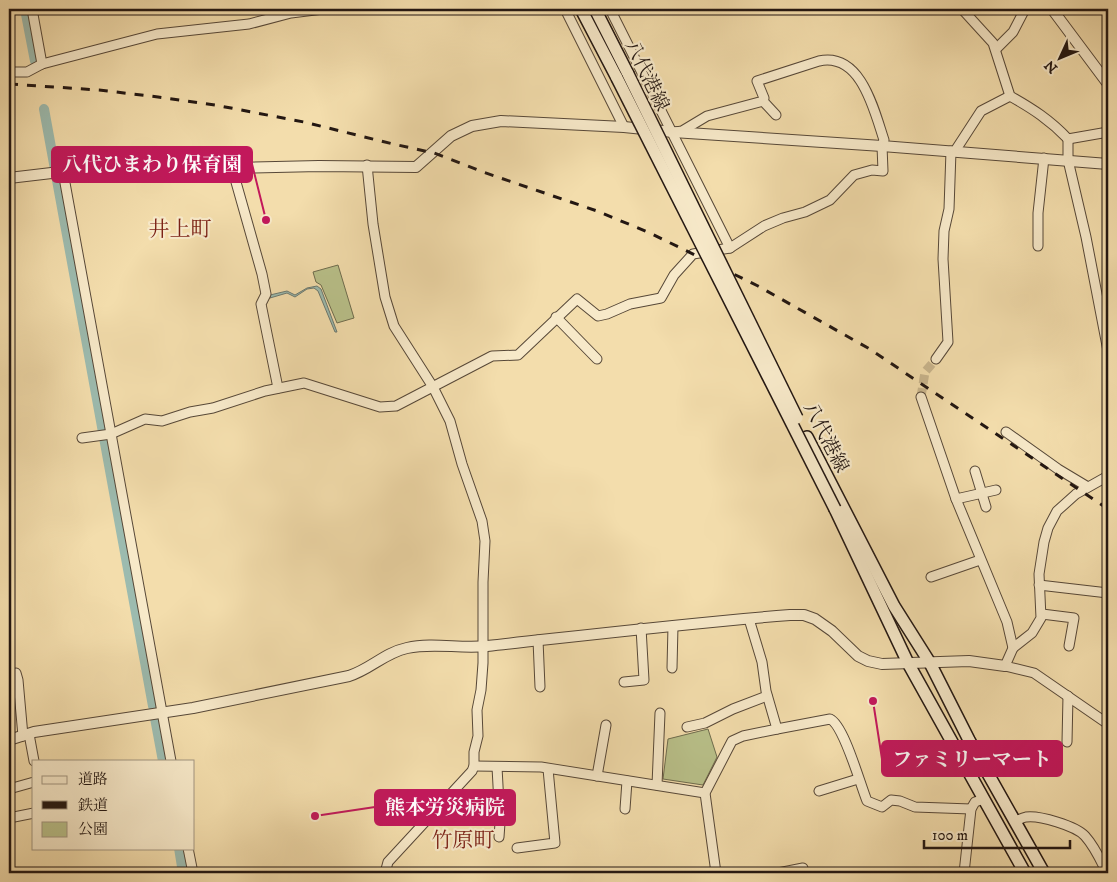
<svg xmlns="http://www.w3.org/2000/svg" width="1117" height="882" font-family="'IM FELL DW Pica','Noto Serif JP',serif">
	<rect width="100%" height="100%" fill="#f3ddac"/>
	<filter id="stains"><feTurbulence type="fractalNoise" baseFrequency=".004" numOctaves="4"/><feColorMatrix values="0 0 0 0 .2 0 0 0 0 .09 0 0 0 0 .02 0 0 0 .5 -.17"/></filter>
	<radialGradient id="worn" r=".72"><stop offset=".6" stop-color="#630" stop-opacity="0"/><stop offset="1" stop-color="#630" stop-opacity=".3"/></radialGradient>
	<g fill="#b9c18a" stroke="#6e6c4e">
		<polygon points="338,265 354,318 337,323 321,285 316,282 313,272"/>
		<polygon points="708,729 717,757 703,785 663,779 668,739"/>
	</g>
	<polygon fill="#9cbbaf" stroke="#6c7970" points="317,286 321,289 337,332 335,332 318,291 314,288 307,289 295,297 287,293 270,298 270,295 287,291 295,295 307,288"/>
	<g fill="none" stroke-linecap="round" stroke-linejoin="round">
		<g stroke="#9cbbaf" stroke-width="10">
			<polyline points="25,9 35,61"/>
			<polyline points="44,109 153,706"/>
			<polyline points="155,718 163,761"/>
			<polyline points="179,848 183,873"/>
		</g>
		<polyline stroke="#c9b58d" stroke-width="9" stroke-dasharray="9 4.5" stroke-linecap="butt" points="921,397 925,372 936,359"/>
		<defs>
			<g id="minor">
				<polyline points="32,9 42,64"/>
				<polyline points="565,9 624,127"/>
				<polyline points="610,9 730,248"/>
				<path d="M 962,9 L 993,43 L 1010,96 C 1033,109 1050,120 1068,139 L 1108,132"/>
				<polyline points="996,49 1013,32 1025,9"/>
				<polyline points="9,72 27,72 42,64 157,34 249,24 291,13 323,9"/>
				<polyline points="763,101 776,115"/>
				<polyline points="1068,139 1068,160 1086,237 1108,351"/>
				<polyline points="955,151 981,111 1010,96"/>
				<polyline points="367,165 373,224 385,297 394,326 433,387 450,421 462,464 482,521 485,541 483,582 483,663 481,690 477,710 478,736 474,752 474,766 472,771 388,862 385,873"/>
				<polyline points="232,168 262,274 266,294 261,304 278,388"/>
				<polyline points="63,172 171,761"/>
				<polyline points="1038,246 1038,213 1044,158"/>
				<polyline points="556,317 597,359"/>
				<polyline points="936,359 948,342 943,259 944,231 949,209 951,151"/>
				<polyline points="921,397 956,499 1007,622 1013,648"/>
				<polyline points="1006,432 1058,469 1088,487"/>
				<path d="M 82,438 L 111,434 L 145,419 L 162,421 L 190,412 L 213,408 L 265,391 L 304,383 L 380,407 L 396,406 L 492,356 L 518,355 L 577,299 L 598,316 L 607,314 L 630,304 L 661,298 L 674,275 L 693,254 L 730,248 L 764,226 L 783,218 L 805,212 L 830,200 L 854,175 L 872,170 L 883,171 L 882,146 L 884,140 C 874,110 861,52 819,61 L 757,81 L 764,98 L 763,101 L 707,116 L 682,131 L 676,132"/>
				<polyline points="975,471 986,507"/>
				<polyline points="1108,476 1076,494 1057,511 1048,528 1044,542 1039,574 1041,618 1032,633 1013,648 1005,666 1034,673 1108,724"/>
				<polyline points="956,499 996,490"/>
				<polyline points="931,577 980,560"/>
				<polyline points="1039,585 1108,593"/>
				<polyline points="1042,614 1074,618 1069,646"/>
				<polyline points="538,640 540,687"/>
				<polyline points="672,668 673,626"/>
				<polyline points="9,675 16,673 18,680 23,736"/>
				<polyline points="624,682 644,680 641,628"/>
				<polyline points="687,727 705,723 733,709 767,696"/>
				<path d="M 777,729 L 830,719 C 844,725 860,784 867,801 L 882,807 L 891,800 L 900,801 L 915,807 L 971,809"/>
				<polyline points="29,734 34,761"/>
				<polyline points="1067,742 1068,696"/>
				<polyline points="474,766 541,767 705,793"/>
				<polyline points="497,767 500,823 499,837"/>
				<polyline points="597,776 606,725"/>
				<polyline points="657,785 660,713"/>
				<polyline points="9,789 34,782"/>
				<polyline points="819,791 858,779"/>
				<polyline points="625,809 627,781"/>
				<polyline points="9,818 34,813"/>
				<path d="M 1015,821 C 1018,820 1022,818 1026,817 C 1039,815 1076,826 1085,836 C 1095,847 1101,861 1107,873"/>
				<polyline points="188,848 193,873"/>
				<polyline points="517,848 555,843 548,769"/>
				<polyline points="716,873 705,793 732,741 743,736 777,729 766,691 762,662 749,619"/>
				<polyline points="778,873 803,868"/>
				<polyline points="964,873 971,809 975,802 984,799"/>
			</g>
			<g id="tertiary">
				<polyline points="1052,9 1108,84"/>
				<polyline points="9,178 60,172 319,166 416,167 451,136 472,126 501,121 624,127 673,132 882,146 1108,164"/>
				<path d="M 9,740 L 34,732 L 193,708 L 349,676 C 371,669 384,653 407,648 C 433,642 460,649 487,646 C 588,635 688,623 790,615 L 804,615 L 815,619 L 832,631 L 858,656 L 868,661 L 882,664 L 969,661 L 1005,666"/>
			</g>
			<g id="secondary">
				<polyline points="581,9 617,78"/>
				<polyline points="595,9 628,74"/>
				<polyline points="807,437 894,606 930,663 969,740 1044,873"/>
				<polyline points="835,509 908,663 1025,873"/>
			</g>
		</defs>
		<use href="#minor" stroke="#574838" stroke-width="11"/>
		<use href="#tertiary" stroke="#574838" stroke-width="12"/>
		<use href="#secondary" stroke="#231712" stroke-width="14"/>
		<use href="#minor" stroke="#f7e9c9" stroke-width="9"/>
		<use href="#tertiary" stroke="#f7e9c9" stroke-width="10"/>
		<use href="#secondary" stroke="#f7e9c9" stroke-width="11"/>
		<polyline stroke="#231712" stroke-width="3" stroke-dasharray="9 9" stroke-linecap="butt" points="9,84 99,90 158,97 215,105 304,122 393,144 434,153 483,172 597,211 650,233 758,286 868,348 1108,509"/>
		<defs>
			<g id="secondary-bridge">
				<polyline points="628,74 797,418"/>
				<polyline points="617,78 835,509"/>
			</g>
		</defs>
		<use href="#secondary-bridge" stroke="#231712" stroke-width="14" stroke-linecap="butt"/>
		<use href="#secondary-bridge" stroke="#f7e9c9" stroke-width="11"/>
	</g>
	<g text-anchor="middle" stroke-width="4.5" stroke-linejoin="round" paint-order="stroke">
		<g font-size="19" fill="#231712" stroke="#f7e9c9">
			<text transform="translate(648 75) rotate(64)" y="7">八代港線</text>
			<text transform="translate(827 437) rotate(63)" y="7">八代港線</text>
		</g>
		<g font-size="21" fill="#7a1f14" stroke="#f7e9c9">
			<text x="180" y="236">井上町</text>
			<text x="463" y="847">竹原町</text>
		</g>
	</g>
	<path fill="none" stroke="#c2185b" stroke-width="2" d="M266 220L252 164M873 701L882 759M315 816L375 807"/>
	<g fill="#c2185b" stroke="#f7e9c9" stroke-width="2">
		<circle cx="266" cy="220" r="5"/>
		<circle cx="873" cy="701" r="5"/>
		<circle cx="315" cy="816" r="5"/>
	</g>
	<g fill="#c2185b" stroke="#c2185b" stroke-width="2">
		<rect x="52" y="147" width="200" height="35" rx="5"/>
		<rect x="882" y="741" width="180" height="35" rx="5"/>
		<rect x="375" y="790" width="140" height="35" rx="5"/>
	</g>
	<g font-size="20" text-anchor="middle" font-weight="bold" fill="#fff">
		<text x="152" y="171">八代ひまわり保育園</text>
		<text x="972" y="766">ファミリーマート</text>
		<text x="445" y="814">熊本労災病院</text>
	</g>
	<rect width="1117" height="882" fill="none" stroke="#f3ddac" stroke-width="30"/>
	<rect x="10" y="10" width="1097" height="862" fill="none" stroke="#231712" stroke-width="2.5"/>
	<rect x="15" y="15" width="1087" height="852" fill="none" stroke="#231712"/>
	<rect x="32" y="760" width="162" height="90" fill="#f7e9c9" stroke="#a29580"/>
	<rect x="42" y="776" width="25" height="8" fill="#f7e9c9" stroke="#a29580"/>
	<text x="78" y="784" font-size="15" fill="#231712">道路</text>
	<rect x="42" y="801" width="25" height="8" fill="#231712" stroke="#a29580"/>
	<text x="78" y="810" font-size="15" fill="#231712">鉄道</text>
	<rect x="42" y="822" width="25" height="15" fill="#b9c18a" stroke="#a29580"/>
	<text x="78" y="834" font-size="15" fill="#231712">公園</text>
	<g transform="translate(1060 58) rotate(226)" stroke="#f7e9c9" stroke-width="4" paint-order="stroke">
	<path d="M0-4L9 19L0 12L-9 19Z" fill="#231712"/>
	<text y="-8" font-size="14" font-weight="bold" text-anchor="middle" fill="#231712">N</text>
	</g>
	<path d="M924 840v8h146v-8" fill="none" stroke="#231712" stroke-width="2.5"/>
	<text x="932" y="840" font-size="15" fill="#231712" stroke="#f7e9c9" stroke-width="4" paint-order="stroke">100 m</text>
	<rect width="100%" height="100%" filter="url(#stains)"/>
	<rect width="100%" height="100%" fill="url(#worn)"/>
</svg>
